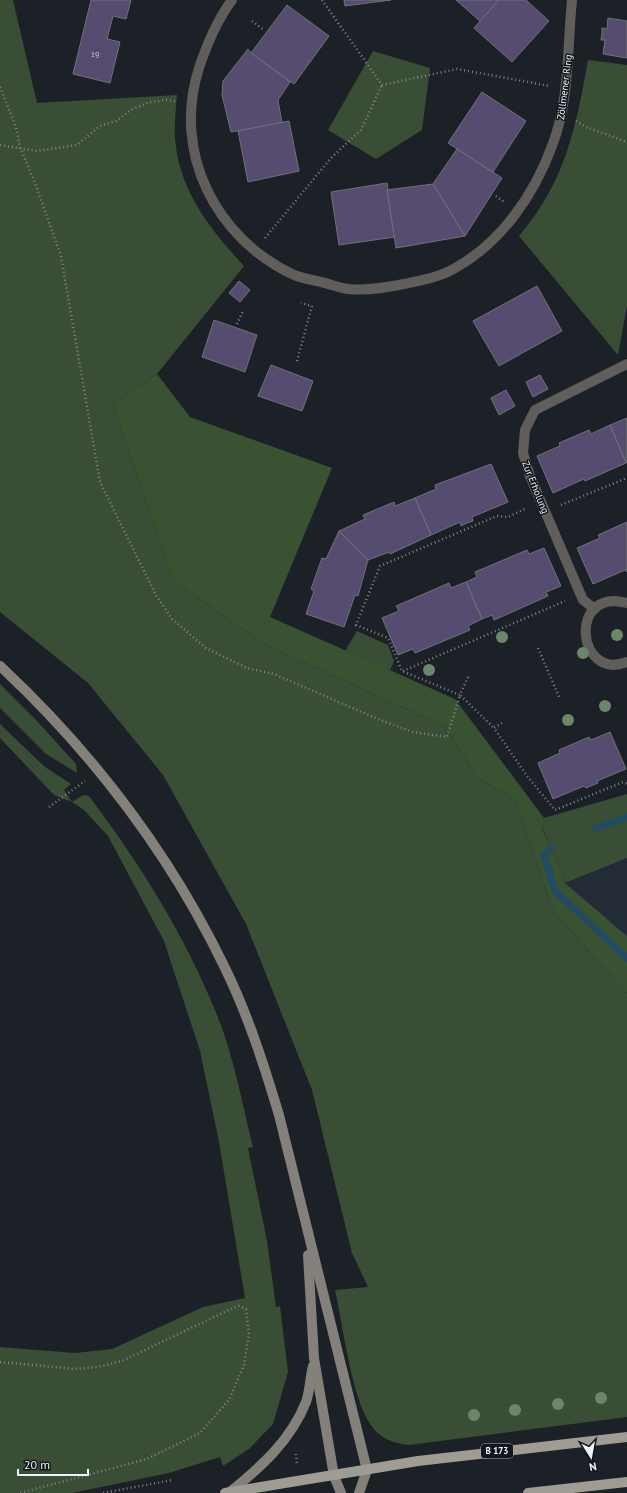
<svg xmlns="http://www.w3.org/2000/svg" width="627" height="1493" font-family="'PT Sans',sans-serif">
	<rect width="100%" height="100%" fill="#1c2027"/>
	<polygon fill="#222b36" points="627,858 627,936 565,883"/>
	<g fill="#3a4d35">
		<path d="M 0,0 L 13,0 L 37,103 L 177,95 C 176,109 174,124 175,138 C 179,191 210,229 244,266 L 157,374 L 113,404 L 173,580 L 262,643 L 446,727 L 477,778 L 515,799 L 553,911 L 627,993 L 627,1417 L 409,1445 C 393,1443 380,1439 370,1424 C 351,1395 343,1326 335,1290 L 368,1287 L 352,1253 L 312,1090 L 246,924 L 163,775 L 88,683 L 0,612 Z"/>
		<polygon points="373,51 430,68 422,130 376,159 328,130"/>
		<path d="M 588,60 L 627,65 L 627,306 L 618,355 L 519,236 C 565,182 576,128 588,60 Z"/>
		<polygon points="357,631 388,645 394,661 390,671 345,651"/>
		<polygon points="0,684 37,721 76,764 77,773 46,754 0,708"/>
		<path d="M 0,724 L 45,767 L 71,784 L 64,790 L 72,802 L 83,795 L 89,796 C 140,864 185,935 217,1015 C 234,1057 242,1103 253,1147 L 248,1148 L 267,1241 L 276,1307 L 280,1306 L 288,1372 L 273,1424 L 249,1449 L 223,1466 L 220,1457 L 169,1473 L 72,1493 L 0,1493 L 0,1347 L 75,1353 L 112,1349 L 203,1307 L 245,1298 L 219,1142 L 200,1051 L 164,941 L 108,836 L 84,810 L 72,802 L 54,795 L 0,738 Z"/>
		<polygon points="627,794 627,858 565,883 561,870 542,827 544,818"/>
	</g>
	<polygon fill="#395232" points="157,374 190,417 332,468 270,617 455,699 544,818 542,828 561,870 565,883 627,936 627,993 553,911 515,799 477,778 446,727 262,643 173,580 113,404"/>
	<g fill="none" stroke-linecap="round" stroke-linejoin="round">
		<g stroke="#224c62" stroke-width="7">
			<polyline points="596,828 627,817"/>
			<polyline points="551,848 544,855 555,891 627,958"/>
		</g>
	</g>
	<g fill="#564c70" stroke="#72707a">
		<polygon points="91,0 131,0 126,19 113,16 107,39 120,42 110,83 73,74"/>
		<polygon points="344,0 391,0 345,6"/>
		<polygon points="456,0 499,0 480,21"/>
		<polygon points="499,0 526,0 549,21 512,62 474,28"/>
		<polygon points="287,5 329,36 294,84 251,53"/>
		<polygon points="608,18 627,21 627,58 603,54 605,40 601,40 602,34 602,28 607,29"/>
		<polygon points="248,49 251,53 290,82 278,100 282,123 231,132 222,95 223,81"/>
		<polygon points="482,92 526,121 493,172 448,143"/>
		<polygon points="289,121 299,171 248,182 238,131"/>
		<polygon points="457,149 502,178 465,236 433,184"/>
		<polygon points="387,183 395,237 339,245 331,192"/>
		<polygon points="433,184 465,236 396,248 387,190"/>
		<polygon points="239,281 250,290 240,302 229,293"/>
		<polygon points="537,286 562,331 499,366 473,321"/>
		<polygon points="214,320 257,335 245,372 202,357"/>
		<polygon points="271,365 313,381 302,411 258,396"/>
		<polygon points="540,375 548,389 533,397 526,382"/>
		<polygon points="506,390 515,406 499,415 491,398"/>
		<polygon points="627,418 627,462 626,463 610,425"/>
		<polygon points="610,425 626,463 585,481 584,479 553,493 537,456 560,446 559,443 589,430 591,434"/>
		<polygon points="491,464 508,502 472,517 473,521 467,523 461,526 460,522 431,535 415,498 436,489 435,485"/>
		<polygon points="415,498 431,535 390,554 389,552 368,560 339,531 365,519 363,515 394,502 395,506"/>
		<polygon points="627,522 627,572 625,570 593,584 577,548 600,538 598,535"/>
		<polygon points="339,531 368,560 358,596 355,595 344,627 306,614 314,591 311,589 322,558 326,559"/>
		<polygon points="544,548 561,586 546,592 548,596 494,620 492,615 482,619 466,582 477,577 475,572 527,550 529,554"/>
		<polygon points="466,582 482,619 468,626 470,630 415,653 413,649 398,655 382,618 399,611 396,606 449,583 451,588"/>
		<polygon points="610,732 626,769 597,781 598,783 586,788 584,786 553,799 538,763 560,753 559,750 589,737 591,740"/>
	</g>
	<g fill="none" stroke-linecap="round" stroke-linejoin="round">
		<g stroke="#82858b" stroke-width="2.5" stroke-dasharray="1 3" stroke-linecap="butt">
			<polyline points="322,0 382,85 457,69 550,86"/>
			<polyline points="252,21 264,30"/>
			<polyline points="0,87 16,127 20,147 35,183 61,256 100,482 156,595 172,619 206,648 247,668 274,674 380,720 413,732 447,737 460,695 494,728"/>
			<polyline points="576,121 586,127 627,142"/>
			<polyline points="0,145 37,151 77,145 100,126 116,121 131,110 150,102 167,100 175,101"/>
			<polyline points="496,196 504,202"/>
			<polyline points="265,238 331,158 361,130 382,85"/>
			<polyline points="237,324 243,311"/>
			<polyline points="297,361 312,306 301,303"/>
			<polyline points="561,505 627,478"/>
			<polyline points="538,648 560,699"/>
			<polyline points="403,671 565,601"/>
			<polyline points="468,677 460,695 402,671 388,638 356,625 380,566 497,516 508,517 527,508"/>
			<polyline points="502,723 494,728 527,776 555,810 623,782 627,784"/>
			<polyline points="49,807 85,781"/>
			<polyline points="0,1362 75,1369 98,1367 122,1361 233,1308 239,1306 246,1309 249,1334 244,1365 229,1400 200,1433 147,1459 20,1493"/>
			<polyline points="296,1454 297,1464"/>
			<polyline points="103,1493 172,1480"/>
		</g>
		<g stroke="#5f5e5a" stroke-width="10">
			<path d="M 232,0 C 217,20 207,44 199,68 C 172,152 215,238 294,275 C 302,278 312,280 321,282 C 330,284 339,288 348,289 C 367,291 385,288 404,284 C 422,280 441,277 457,267 C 502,241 534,195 552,146 C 570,100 567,49 572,0"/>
			<path d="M 627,603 C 567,587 577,682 627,662"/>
			<polyline points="595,609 583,600 530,476 523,453 525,430 535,410 627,364"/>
		</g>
		<g stroke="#83817a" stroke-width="10">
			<path d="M 0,666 C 92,752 170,854 225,968 C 248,1015 264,1065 279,1115 L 367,1470 L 359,1493"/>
			<polyline points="308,1255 314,1358 334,1476 341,1493"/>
			<path d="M 230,1492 C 261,1467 291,1440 306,1402 C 310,1391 310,1377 313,1366"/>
		</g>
		<g stroke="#9e9c93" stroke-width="10">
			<polyline points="225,1493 418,1461 627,1437"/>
			<polyline points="528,1493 627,1482"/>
		</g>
	</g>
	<g fill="#6c866a">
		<circle cx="617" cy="635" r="6"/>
		<circle cx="502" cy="637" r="6"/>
		<circle cx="583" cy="653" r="6"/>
		<circle cx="429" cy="670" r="6"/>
		<circle cx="605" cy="706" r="6"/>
		<circle cx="568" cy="720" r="6"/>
		<circle cx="601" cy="1398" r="6"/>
		<circle cx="558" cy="1404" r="6"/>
		<circle cx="515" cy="1410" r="6"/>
		<circle cx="474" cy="1415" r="6"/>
	</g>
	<g text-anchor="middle" stroke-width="3" stroke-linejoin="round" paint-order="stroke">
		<g font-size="8" fill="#cacad7">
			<text x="95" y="57">19</text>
		</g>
		<rect fill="#12171d" stroke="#aeb2b7" stroke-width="1" x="481" y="1444" width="32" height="14" rx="3"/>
		<g font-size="9" font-weight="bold" fill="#f1f4f9">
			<text x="497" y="1454">B 173</text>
		</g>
		<g font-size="10" fill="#f1f4f9" stroke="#12171d">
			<text transform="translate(564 87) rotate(-83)" y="4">Zöllmener Ring</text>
			<text transform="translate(536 487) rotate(68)" y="4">Zur Erholung</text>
		</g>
	</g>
	<g transform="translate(591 1457) rotate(169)" stroke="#12171d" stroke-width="3" paint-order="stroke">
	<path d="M0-3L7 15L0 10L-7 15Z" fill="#f1f4f9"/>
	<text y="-6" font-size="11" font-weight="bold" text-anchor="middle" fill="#f1f4f9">N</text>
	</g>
	<path d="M18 1469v6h70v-6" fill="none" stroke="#f1f4f9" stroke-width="2"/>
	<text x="24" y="1469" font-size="12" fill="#f1f4f9" stroke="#12171d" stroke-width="3" paint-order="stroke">20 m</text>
</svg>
